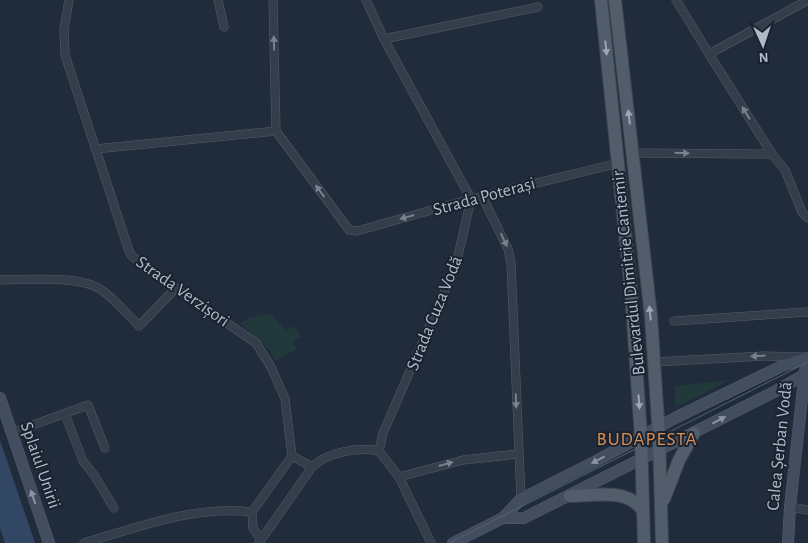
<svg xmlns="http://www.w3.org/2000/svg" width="808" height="543" font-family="'Alegreya Sans',sans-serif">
	<rect width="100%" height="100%" fill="#202c3b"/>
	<g fill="#22393c">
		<polygon points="270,313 286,330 294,326 301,337 293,341 297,349 275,361 270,350 240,324 249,318"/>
		<polygon points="730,380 675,408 675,386"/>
	</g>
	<polygon fill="#324764" points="0,440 35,543 5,543 0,528"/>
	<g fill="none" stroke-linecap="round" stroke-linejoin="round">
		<defs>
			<g id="street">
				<polyline points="69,0 64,30 65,55 129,251 132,256 145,267 256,343 271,367 285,399 292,456"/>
				<polyline points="218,0 224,27"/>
				<polyline points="273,0 276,131 349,230 357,231 471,199 619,163"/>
				<polyline points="366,0 384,39 471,199 456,265 383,433 379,451 399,477 431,543"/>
				<polyline points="676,0 709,54"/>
				<polyline points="808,0 709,54 772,154 785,170 802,212 808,218"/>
				<polyline points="384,39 538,7"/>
				<polyline points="95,149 276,131"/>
				<polyline points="634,153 772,154"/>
				<polyline points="482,196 508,249 511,263 521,499"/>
				<path d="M 0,280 C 27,280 78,275 100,289 C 114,298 127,314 139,326 L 176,288"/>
				<polyline points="674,321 808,312"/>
				<polyline points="655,362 764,356 804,357"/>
				<polyline points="65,414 83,461 94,475 114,508"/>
				<polyline points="11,433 88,405 105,448"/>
				<polyline points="292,456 312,467"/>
				<polyline points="399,477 463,460 518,454"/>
				<polyline points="790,507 808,510"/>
				<polyline points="261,540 253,528 252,512 292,456"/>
				<path d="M 84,543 C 139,527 194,505 252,512"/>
				<path d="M 259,543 L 312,467 C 328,452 357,447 379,451"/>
			</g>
			<g id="secondary">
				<polyline points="0,398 49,543"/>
				<polyline points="503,518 524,518 774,392 804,375 808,372"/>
				<polyline points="453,543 503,518 521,499 596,461 677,417 782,366 808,358"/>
				<polyline points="788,543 790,507 805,371"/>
			</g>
			<g id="primary">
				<polyline points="601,0 631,290 641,437 644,543"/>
				<polyline points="615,0 651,316 659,437 662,543"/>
				<path d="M 570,496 C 593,496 628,487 643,511"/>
				<polyline points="664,499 679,460 694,433"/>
			</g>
		</defs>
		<use href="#street" stroke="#525c69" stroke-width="9"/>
		<use href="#secondary" stroke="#525c69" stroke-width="12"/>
		<use href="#primary" stroke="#3d4754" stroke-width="14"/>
		<use href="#street" stroke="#343e4b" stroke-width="8"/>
		<use href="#secondary" stroke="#424d5f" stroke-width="11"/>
		<use href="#primary" stroke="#525d6c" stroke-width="12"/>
		<polyline stroke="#566273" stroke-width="1" points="449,543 808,362"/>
	</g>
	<defs><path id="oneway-solid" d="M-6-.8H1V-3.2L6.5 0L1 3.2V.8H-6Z" transform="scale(1.25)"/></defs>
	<g fill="#78828f">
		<use href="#oneway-solid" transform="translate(274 43) rotate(-91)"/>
		<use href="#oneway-solid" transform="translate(746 113) rotate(-122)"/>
		<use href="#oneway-solid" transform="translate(682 153) rotate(1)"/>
		<use href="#oneway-solid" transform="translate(320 191) rotate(-126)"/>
		<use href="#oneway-solid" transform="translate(407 217) rotate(164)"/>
		<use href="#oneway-solid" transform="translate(504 240) rotate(64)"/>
		<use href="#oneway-solid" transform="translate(758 356) rotate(177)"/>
		<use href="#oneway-solid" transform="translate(516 401) rotate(88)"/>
		<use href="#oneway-solid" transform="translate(446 464) rotate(-16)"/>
	</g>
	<g fill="#9ca7b5">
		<use href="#oneway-solid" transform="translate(606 48) rotate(84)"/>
		<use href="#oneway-solid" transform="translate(629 117) rotate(-97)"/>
		<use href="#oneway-solid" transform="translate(650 313) rotate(-96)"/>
		<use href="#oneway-solid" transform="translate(639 402) rotate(86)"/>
	</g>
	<g fill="#8993a3">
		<use href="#oneway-solid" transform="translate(719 420) rotate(-28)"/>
		<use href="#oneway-solid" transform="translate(598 460) rotate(152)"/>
		<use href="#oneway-solid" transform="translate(33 497) rotate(-109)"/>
	</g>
	<g text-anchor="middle" stroke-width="4" stroke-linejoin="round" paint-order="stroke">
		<g font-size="18" fill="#afb9c7" stroke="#192330">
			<text transform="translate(484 196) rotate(-15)" y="6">Strada Poterași</text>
			<text transform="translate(628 273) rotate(-96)" y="6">Bulevardul Dimitrie Cantemir</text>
			<text transform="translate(183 291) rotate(35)" y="6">Strada Verzișori</text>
			<text transform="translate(434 313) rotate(-68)" y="6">Strada Cuza Vodă</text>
			<text transform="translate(779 446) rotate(-84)" y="6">Calea Șerban Vodă</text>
			<text transform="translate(41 465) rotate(71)" y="6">Splaiul Unirii</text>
		</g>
		<g font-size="19" letter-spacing="1" fill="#da8f57" stroke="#192330">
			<text x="647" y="445">BUDAPESTA</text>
		</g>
	</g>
	<g transform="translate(763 45) rotate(177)" stroke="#192330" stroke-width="4" paint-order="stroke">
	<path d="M0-4L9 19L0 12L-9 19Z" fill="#afb9c7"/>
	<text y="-8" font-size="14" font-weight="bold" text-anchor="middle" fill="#afb9c7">N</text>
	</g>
</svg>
